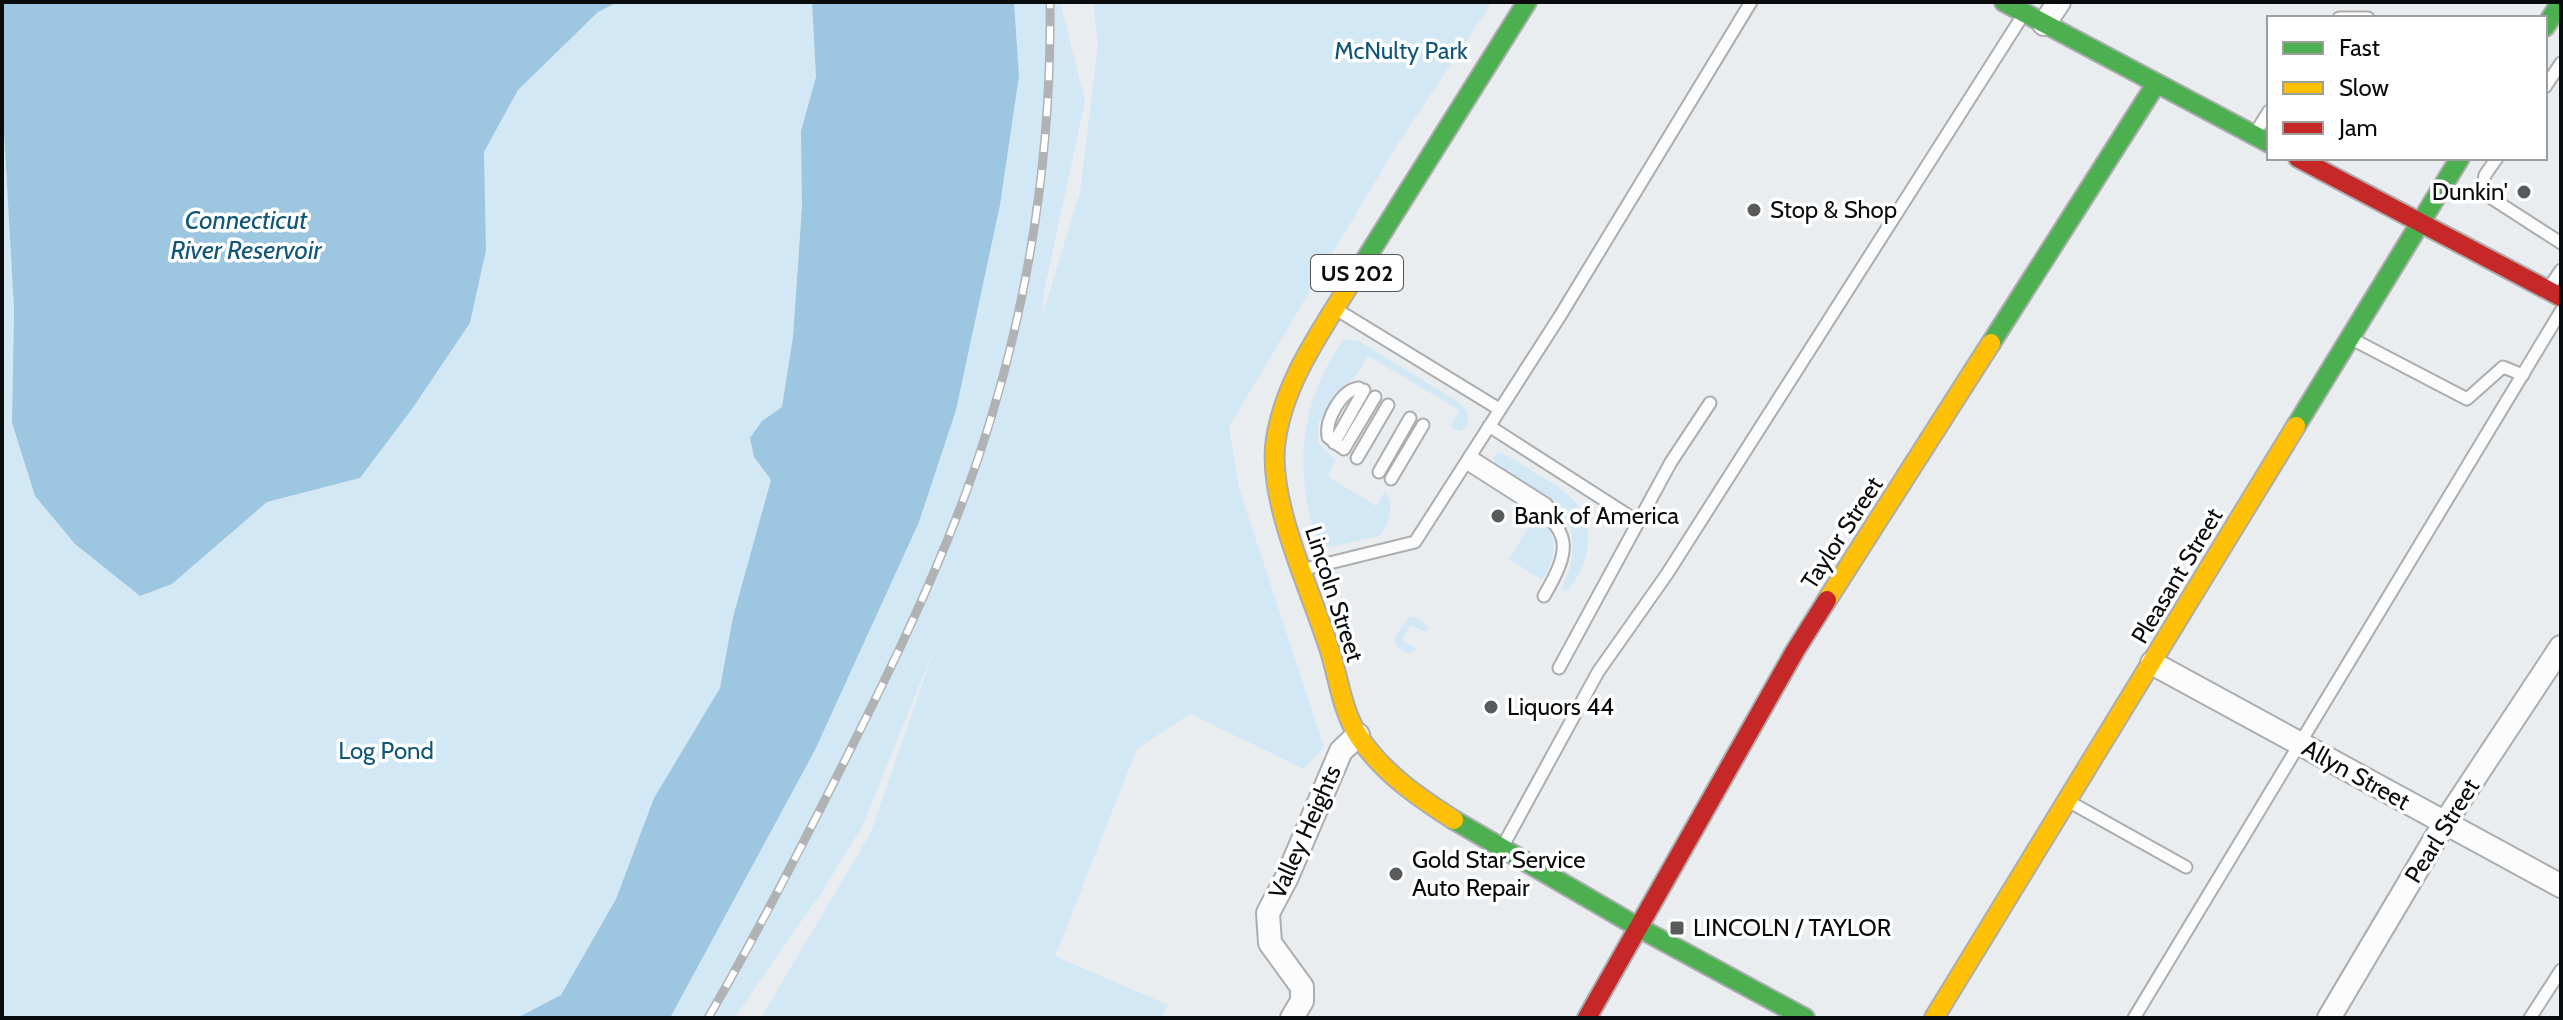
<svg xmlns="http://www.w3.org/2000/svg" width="2563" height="1020" font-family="Cabin,sans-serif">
	<rect width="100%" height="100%" fill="#eaedef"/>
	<g fill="#d3e8f5">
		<polygon points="618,2 812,2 816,77 801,131 802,206 793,337 782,408 762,421 754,457 771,480 733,617 720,688 654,798 616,899 561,995 517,1018 2,1018 2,95 14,310 12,424 35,496 75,544 140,596 172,584 267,502 360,478 412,409 470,323 486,250 484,152 518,90 598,12"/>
		<polygon points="1014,2 1060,2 1085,102 1044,291 1042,316 1080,192 1098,45 1093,2 1492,2 1399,142 1229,426 1239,488 1324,747 1304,769 1190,714 1137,749 1055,956 1168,1005 1161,1018 761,1018 870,834 936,644 862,827 823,890 734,1018 670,1018 815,750 919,522 956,410 1000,205 1019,76"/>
		<path d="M 1345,339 L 1359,341 L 1457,401 C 1468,408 1474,423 1461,431 L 1453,429 L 1451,425 L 1459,410 L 1368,356 L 1357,374 L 1335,394 L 1318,424 L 1318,443 L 1335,460 L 1328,476 L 1376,506 L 1385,491 C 1395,504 1390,525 1379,536 L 1330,547 L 1319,544 L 1321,540 C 1312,533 1312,523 1309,512 C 1295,453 1307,387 1345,339 Z"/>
		<path d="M 1497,453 C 1510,454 1524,466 1535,473 C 1545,479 1557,485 1566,493 C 1599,520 1592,562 1567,591 L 1562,588 C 1576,559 1579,525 1553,502 C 1535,487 1512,479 1494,464 L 1493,458 Z"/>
		<path d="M 1536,515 C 1560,532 1557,557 1542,580 L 1509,559 Z"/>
		<path d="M 1409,617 C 1417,616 1426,621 1429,629 L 1426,632 L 1411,625 L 1402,640 L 1416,649 L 1409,654 L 1398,647 L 1394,642 L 1396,636 Z"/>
	</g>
	<g fill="#9dc6e0">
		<polygon points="2,2 618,2 598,12 518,90 484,152 486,250 470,323 412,409 360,478 267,502 172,584 140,596 75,544 35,496 12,423 14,310 2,95"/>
		<polygon points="812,2 1014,2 1019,76 1000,205 956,410 919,522 815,750 670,1018 517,1018 561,995 616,899 654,798 720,688 733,617 771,480 754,457 750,438 762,421 782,407 793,337 802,206 801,131 816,77"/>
	</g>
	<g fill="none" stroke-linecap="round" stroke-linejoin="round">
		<defs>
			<g id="lane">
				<polyline points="2339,18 2368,18"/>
				<polyline points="2545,87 2561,63"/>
				<polyline points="2254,135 2269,111"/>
				<polyline points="2497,158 2485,175 2482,192 2561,243"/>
				<polyline points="2548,289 2561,270"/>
				<polyline points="1339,311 1499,409"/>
				<polyline points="2352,339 2467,399 2503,367 2523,375"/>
				<polyline points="1489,426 1637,521"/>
				<polyline points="1334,443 1364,390"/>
				<path d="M 1341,447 L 1328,437 C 1325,420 1341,390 1359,388"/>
				<polyline points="1344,449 1375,397"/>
				<polyline points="1470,456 1546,504 1554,515"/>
				<polyline points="1357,458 1388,405"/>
				<path d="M 1466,463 C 1485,475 1505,488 1524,500 C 1573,530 1572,548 1544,596"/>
				<polyline points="1379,472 1410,418"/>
				<polyline points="1391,479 1423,425"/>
				<polyline points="1305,569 1415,542 1560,316 1751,2"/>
				<polyline points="1559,668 1671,462 1710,403"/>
				<polyline points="2068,801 2186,867"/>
				<polyline points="1504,844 1598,672 1667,574 2023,15"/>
				<polyline points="2134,1018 2561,311"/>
				<polyline points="2530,1018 2561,970"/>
			</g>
			<g id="street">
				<polyline points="2044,24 2059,2"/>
				<polyline points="2152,663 2561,886"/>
				<polyline points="1292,1018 1302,1001 1302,987 1270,943 1268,913 1287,877 1341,751 1358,735"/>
				<polyline points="2329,1018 2444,824 2561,647"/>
			</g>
			<g id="fast">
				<polyline points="2004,2 2269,143"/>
				<polyline points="2545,27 2561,2"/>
				<polyline points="1350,284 1527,2"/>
				<polyline points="1991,343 2156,84"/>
				<polyline points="2296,426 2460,158"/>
				<polyline points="1454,820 1643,930 1805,1018"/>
			</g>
			<g id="slow">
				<path d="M 1350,284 C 1319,334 1281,387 1275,447 C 1270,508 1312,593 1330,651 C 1339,680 1342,711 1359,737 C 1383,773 1418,797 1454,820"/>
				<polyline points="1827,600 1991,343"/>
				<polyline points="1934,1018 2296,426"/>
			</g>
			<g id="jam">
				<polyline points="2298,158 2561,297"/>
				<polyline points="1587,1018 1795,651 1827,600"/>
			</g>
		</defs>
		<use href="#lane" stroke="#abadae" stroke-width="15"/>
		<use href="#street" stroke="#abadae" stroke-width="26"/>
		<use href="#fast" stroke="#abadae" stroke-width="22"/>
		<use href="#slow" stroke="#abadae" stroke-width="22"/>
		<use href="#jam" stroke="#abadae" stroke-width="22"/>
		<use href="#lane" stroke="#fcfcfd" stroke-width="11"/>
		<use href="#street" stroke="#fcfcfd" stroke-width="22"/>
		<use href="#fast" stroke="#4caf50" stroke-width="18"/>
		<use href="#slow" stroke="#ffc107" stroke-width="18"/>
		<use href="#jam" stroke="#c62828" stroke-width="18"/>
		<defs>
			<path id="rail" d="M 708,1018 C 753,941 793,863 833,784 C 880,691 927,596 964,498 C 1023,340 1052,171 1050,2"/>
		</defs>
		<use href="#rail" stroke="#b1b2b3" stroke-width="9"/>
		<use href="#rail" stroke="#fff" stroke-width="6" stroke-dasharray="18" stroke-linecap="butt"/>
	</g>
	<g fill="#585a5b" stroke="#fff" stroke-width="3">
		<circle cx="2524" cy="192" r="8"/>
		<circle cx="1754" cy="210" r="8"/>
		<circle cx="1498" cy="516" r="8"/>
		<circle cx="1491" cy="707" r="8"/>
		<circle cx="1396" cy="874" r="8"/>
		<rect x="1669" y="920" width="16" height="16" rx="4"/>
	</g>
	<g text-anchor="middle" stroke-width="7" stroke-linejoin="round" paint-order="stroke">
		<rect fill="#fff" stroke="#545455" stroke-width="2" x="1311" y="255" width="92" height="36" rx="6"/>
		<g font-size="22" font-weight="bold" fill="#0a0b0c">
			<text x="1357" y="281">US 202</text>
		</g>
		<g font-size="24" fill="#105679" stroke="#fff">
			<text x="1401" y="59">McNulty Park</text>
			<text x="386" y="759">Log Pond</text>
		</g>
		<g font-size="24" fill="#0a0b0c" stroke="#fff" text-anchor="start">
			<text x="2508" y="200" text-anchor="end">Dunkin'</text>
			<text x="1770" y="218">Stop &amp; Shop</text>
			<text x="1514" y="524">Bank of America</text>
			<text x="1507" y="715">Liquors 44</text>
			<text x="1412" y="868">Gold Star Service<tspan x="1412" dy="28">Auto Repair</tspan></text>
			<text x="1693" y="936">LINCOLN / TAYLOR</text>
		</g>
		<g font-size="24" fill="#0a0b0c" stroke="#fff">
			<text transform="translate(1842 533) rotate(-57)" y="8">Taylor Street</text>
			<text transform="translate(2177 576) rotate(-59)" y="8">Pleasant Street</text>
			<text transform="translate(1334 594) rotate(72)" y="8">Lincoln Street</text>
			<text transform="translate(2356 775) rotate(29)" y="8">Allyn Street</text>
			<text transform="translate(2442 831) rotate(-58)" y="8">Pearl Street</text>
			<text transform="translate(1305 832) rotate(-66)" y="8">Valley Heights</text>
		</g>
		<g font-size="26" font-style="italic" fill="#105679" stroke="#fff">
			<text x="246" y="229">Connecticut<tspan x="246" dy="30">River Reservoir</tspan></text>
		</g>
	</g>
	<rect width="2563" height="1020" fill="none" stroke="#0a0b0c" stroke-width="8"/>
	<rect x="2267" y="16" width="280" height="144" fill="#ffffff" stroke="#9d9d9e" stroke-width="2"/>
	<rect x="2283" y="42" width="40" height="12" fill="#4caf50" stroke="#9d9d9e" stroke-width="2"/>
	<text x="2339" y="56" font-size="24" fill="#0a0b0c">Fast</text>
	<rect x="2283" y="82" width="40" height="12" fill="#ffc107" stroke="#9d9d9e" stroke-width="2"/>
	<text x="2339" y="96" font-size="24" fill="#0a0b0c">Slow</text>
	<rect x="2283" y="122" width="40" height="12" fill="#c62828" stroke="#9d9d9e" stroke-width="2"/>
	<text x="2339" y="136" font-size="24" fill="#0a0b0c">Jam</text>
</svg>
